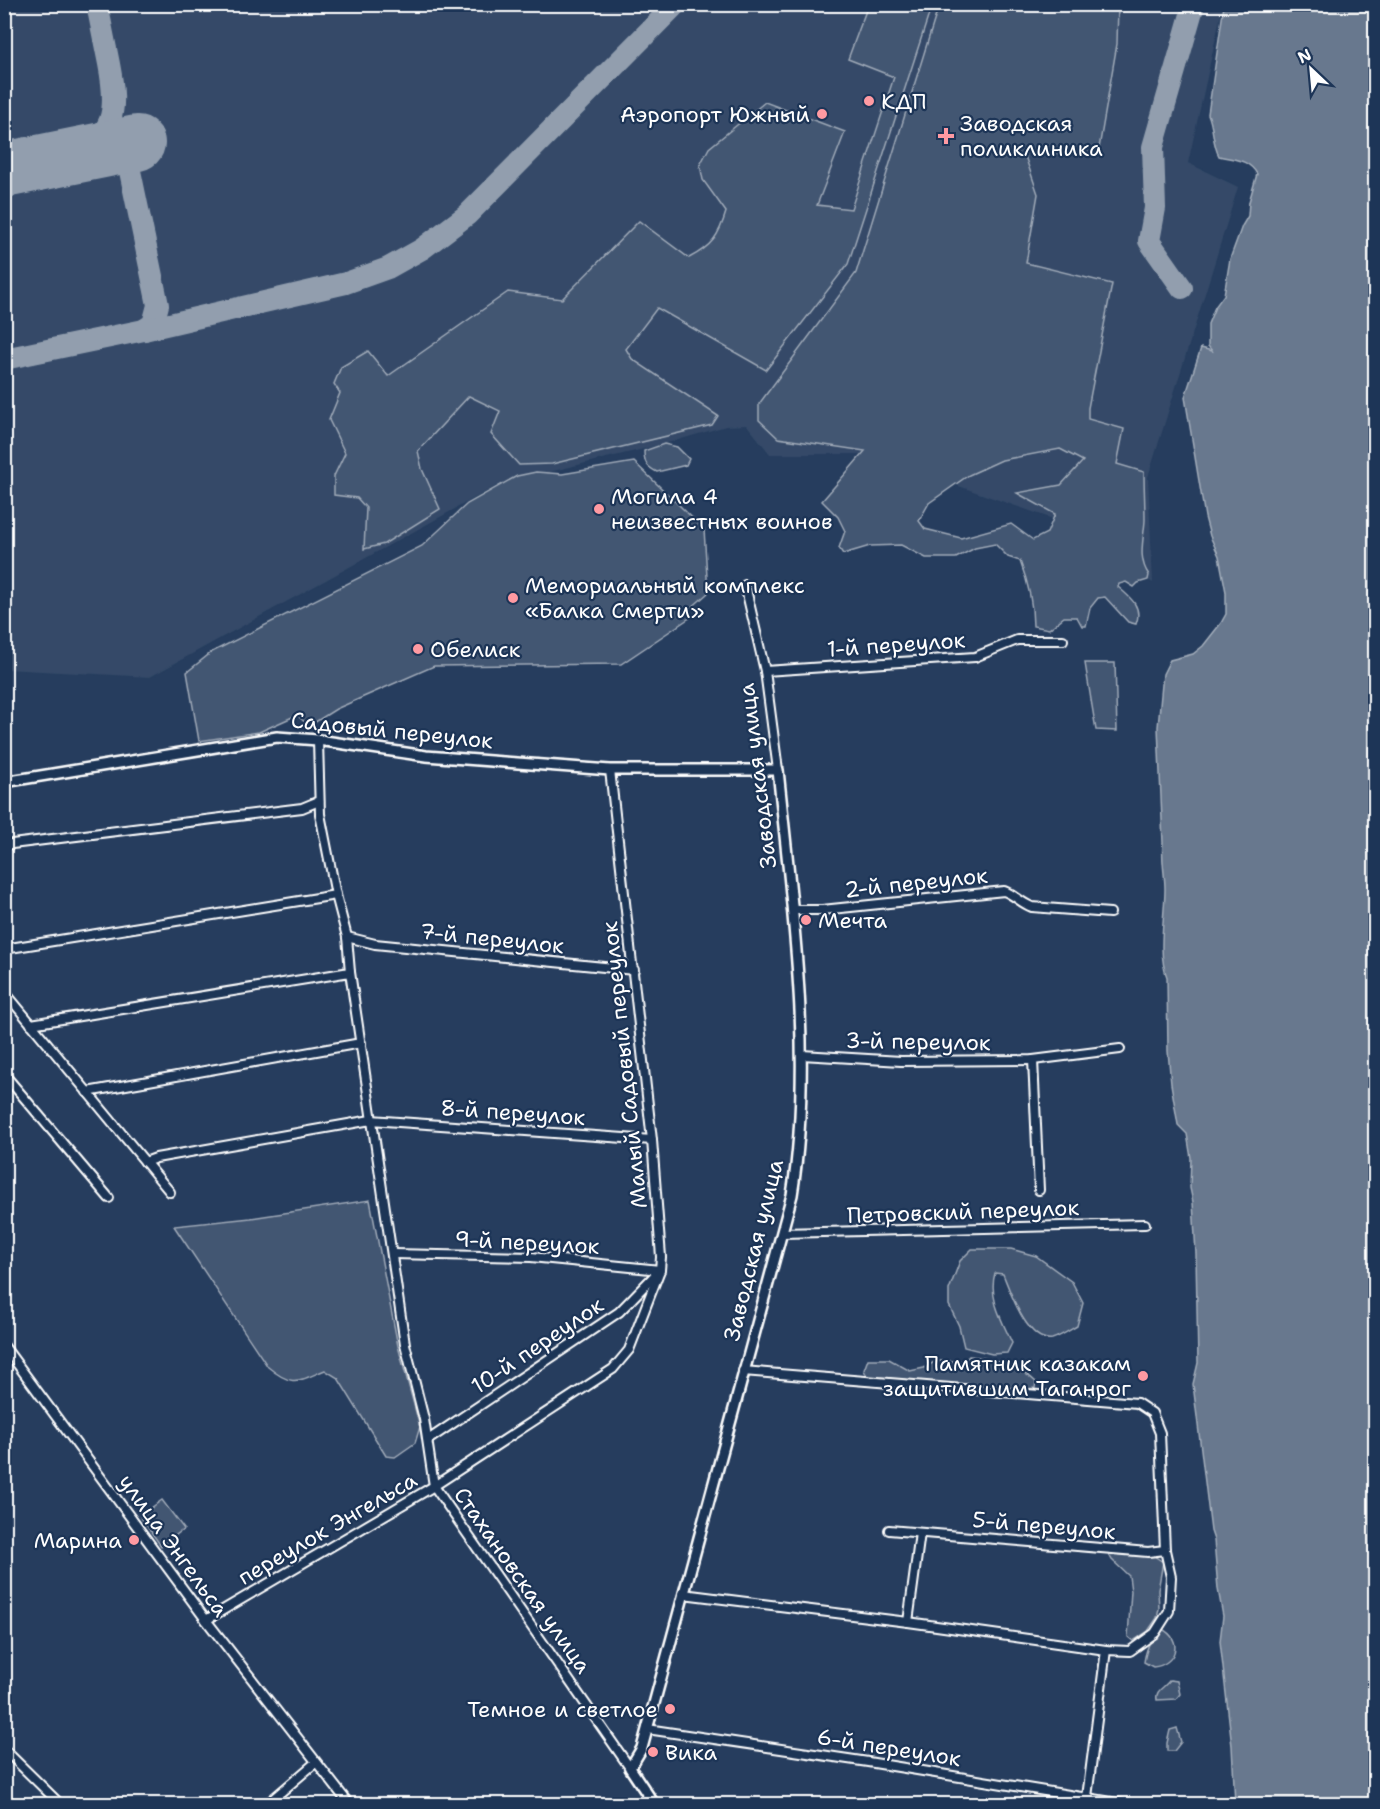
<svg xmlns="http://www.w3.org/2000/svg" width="1380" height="1809" font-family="'Shantell Sans',sans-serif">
	<rect width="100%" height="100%" fill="#263d5e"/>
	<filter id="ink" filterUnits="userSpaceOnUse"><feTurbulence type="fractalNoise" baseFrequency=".0167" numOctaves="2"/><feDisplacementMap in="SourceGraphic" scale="12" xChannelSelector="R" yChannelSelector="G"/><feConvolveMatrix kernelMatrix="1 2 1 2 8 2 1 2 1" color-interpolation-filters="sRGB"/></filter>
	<g filter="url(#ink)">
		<polygon fill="#344a68" points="4,5 1223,5 1188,163 1238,187 1148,477 1153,583 1053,519 867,454 770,454 747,425 726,426 664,444 500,484 150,677 5,669"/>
		<g fill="#425672" stroke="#a0aab8" stroke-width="1.5" fill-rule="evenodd">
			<path d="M 868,5 L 932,5 L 848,264 L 766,370 L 657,308 L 626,349 L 632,359 L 718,416 L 712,425 L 552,464 L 519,465 L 491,434 L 500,411 L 469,396 L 418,451 L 422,469 L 440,509 L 384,544 L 364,549 L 366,508 L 357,498 L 334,495 L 334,476 L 345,453 L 329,420 L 340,393 L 334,384 L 341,367 L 368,351 L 388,376 L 508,292 L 562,299 L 639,221 L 689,258 C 712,246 719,236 726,212 L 703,180 L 700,165 L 709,148 L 765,102 L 845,132 L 817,205 L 851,209 L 894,77 L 848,59 Z"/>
			<path d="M 939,5 L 1118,5 L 1117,44 L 1098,154 L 1024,153 L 1038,194 L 1026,263 L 1112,284 L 1088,408 L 1088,419 L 1124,429 L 1117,464 L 1144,472 C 1144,488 1145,504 1145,520 C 1144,539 1137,558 1149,575 L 1148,580 L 1138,583 L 1134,587 L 1126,582 L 1119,584 L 1118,587 C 1130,597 1143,607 1136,624 L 1128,622 L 1105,597 L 1098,598 L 1090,608 L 1086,626 L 1082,626 L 1077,617 L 1064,617 L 1049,629 L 1033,626 C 1033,604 1028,582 1020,561 L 1008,557 L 995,544 L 975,548 L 956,558 L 926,558 L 901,545 L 870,546 L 843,554 L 839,548 L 845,531 L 838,517 L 822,501 L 865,451 L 778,438 L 759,420 L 759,404 L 856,273 ZM 1060,449 L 1083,461 L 1061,485 L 1017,493 L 1055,514 L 1047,533 L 1033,540 L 1011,524 L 961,538 L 925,529 L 919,521 L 929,503 L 969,475 L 1002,460 Z"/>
			<path d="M 664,444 L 677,447 L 689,459 L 686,465 L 657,472 C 647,467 644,463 644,451 Z"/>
			<polygon points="634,462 704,529 708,593 689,610 691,617 621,664 434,666 336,709 309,726 297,715 259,732 199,741 187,672 212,652 422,546 467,504 517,476 536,472 562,474"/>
			<polygon points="1085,663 1115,663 1117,731 1096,730"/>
			<path d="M 370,1200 L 398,1346 L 420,1427 L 415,1443 L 395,1457 L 386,1456 L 338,1378 L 325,1370 C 298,1381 293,1388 268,1367 L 174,1226 L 251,1218 Z"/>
			<path d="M 972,1249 L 1011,1249 L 1036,1256 L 1072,1282 L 1083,1303 L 1077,1326 C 1070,1330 1060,1337 1052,1339 C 1027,1343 1010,1291 1003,1274 L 995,1273 C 988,1297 1002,1321 1012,1343 L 1007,1353 L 992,1354 L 964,1347 L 959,1326 L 949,1305 L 949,1290 L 960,1261 Z"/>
			<path d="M 969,1356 C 992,1358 1019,1366 1036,1382 L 1035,1388 L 1019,1390 L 999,1387 L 967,1386 L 868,1378 L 864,1370 L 868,1359 L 889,1359 L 910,1371 L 924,1368 L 936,1361 L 964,1361 Z"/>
			<polygon points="162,1500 184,1529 161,1546 140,1516"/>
			<polygon points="1107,1551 1148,1552 1163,1562 1158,1590 1159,1609 1157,1618 1148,1631 1133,1641 1128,1637 1131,1591 1129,1576 1112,1560"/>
			<path d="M 1162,1629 C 1184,1640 1176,1665 1153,1667 L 1144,1662 C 1146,1650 1151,1635 1162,1629 Z"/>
			<path d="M 1170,1680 L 1177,1681 L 1180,1694 L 1176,1699 L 1157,1700 C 1155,1690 1164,1688 1170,1680 Z"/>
			<polygon points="1177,1728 1181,1742 1174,1751 1167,1751 1167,1743 1170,1730"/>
		</g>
		<path fill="#67788e" stroke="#a4aebb" stroke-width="1.5" d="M 1224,5 L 1375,5 L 1375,1804 L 1235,1804 L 1232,1746 L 1220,1641 L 1223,1616 L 1218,1589 L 1214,1540 L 1211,1531 L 1193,1384 L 1198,1363 L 1196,1254 L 1193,1202 L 1190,1188 L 1191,1158 L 1187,1134 L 1178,1125 L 1171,1084 L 1168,1051 L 1167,977 C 1157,952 1165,916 1165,889 C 1165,873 1161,859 1163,843 L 1158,727 L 1163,674 L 1170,660 L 1193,654 L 1203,646 L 1221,623 L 1226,614 L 1226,592 L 1219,556 L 1210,536 L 1205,517 L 1185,397 L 1201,348 L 1212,351 L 1208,346 L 1208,324 L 1215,307 L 1224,295 L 1230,259 L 1242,226 L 1248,216 L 1249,202 L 1257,174 C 1248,159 1235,160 1219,156 C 1212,143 1214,128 1208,114 Z"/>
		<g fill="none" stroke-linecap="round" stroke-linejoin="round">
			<g stroke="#929eae" stroke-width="22">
				<path d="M 101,150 C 120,151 123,154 130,171 L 158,305 L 153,324 L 144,330"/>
				<path d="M 67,157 C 116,137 118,111 109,64 C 105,44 101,24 97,4"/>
				<polyline points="1182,288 1149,241 1155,208 1153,147 1194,4"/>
				<polyline points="4,359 144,330 346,283 388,268 422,249 467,215 676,4"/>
			</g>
			<polyline stroke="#929eae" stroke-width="56" points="4,170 137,143"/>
			<defs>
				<g id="minor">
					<polyline points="745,585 765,671 778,770"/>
					<polyline points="765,671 975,657 1017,640 1063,640"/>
					<polyline points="318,740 320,814 336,895 347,937 350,972 405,1344 424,1419 434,1486 630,1768"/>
					<polyline points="4,845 302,808 319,801"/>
					<path d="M 793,910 L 822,910 L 1004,891 C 1015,895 1021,903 1032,907 L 1110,913"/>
					<polyline points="347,937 375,944 634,970"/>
					<polyline points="4,949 336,895"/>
					<polyline points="4,991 170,1192"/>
					<polyline points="31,1024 350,972"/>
					<polyline points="802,1055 901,1061 1033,1060 1120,1049"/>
					<polyline points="1033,1060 1039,1190"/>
					<polyline points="4,1074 109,1198"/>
					<polyline points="87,1092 361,1043"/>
					<polyline points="145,1162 156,1158 371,1120 652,1140"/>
					<polyline points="782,1233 1145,1224"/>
					<polyline points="393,1254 531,1257 660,1270"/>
					<polyline points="4,1346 206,1620 349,1804"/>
					<polyline points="428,1440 619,1312 657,1273"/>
					<polyline points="889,1530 1148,1552 1165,1550"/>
					<polyline points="683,1594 908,1622 1106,1650 1130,1651 1155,1633 1169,1611 1171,1577 1165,1550 1160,1433 1152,1413 1137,1403 743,1371"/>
					<polyline points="206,1620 434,1486 613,1369 629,1350 660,1270 661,1257 652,1140 610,770"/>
					<polyline points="908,1622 920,1533"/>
					<polyline points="647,1729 868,1762 1124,1804"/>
					<polyline points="4,1749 60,1804"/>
					<polyline points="1087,1797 1106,1650"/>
					<polyline points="267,1804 315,1763"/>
				</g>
				<path id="tertiary" d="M 4,782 L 277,737 L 318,740 L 426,756 L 610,770 L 778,770 C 792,908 814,1057 792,1195 L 642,1748 L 630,1768 L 654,1804"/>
			</defs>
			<use href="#minor" stroke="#fff" stroke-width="12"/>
			<use href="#tertiary" stroke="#fff" stroke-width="14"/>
			<use href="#minor" stroke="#1d3557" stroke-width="8"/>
			<use href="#tertiary" stroke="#1d3557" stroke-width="9"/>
		</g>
	</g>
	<g fill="#ff9aa2" stroke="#1d3557" stroke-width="2">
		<circle cx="869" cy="101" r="6"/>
		<circle cx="822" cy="114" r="6"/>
		<path d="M943 127h6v6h6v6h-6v6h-6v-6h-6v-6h6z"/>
		<circle cx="599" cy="509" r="6"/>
		<circle cx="513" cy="598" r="6"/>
		<circle cx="418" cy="649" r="6"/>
		<circle cx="806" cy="920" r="6"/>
		<circle cx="1143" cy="1376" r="6"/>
		<circle cx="134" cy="1540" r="6"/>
		<circle cx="670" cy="1709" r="6"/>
		<circle cx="653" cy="1752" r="6"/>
	</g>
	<g text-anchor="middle" stroke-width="4.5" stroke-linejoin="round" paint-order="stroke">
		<g font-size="22" fill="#fff" stroke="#1d3557" text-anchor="start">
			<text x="881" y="109">КДП</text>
			<text x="810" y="122" text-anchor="end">Аэропорт Южный</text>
			<text x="960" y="131">Заводская<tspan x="960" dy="25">поликлиника</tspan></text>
			<text x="611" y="504">Могила 4<tspan x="611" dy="25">неизвестных воинов</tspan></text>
			<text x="525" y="593">Мемориальный комплекс<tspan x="525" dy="25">«Балка Смерти»</tspan></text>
			<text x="430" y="657">Обелиск</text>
			<text x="818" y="928">Мечта</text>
			<text x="1131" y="1371" text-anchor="end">Памятник казакам<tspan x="1131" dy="25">защитившим Таганрог</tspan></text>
			<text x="122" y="1548" text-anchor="end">Марина</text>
			<text x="658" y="1717" text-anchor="end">Темное и светлое</text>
			<text x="665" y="1760">Вика</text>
		</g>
		<g font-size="22" fill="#fff" stroke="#1d3557">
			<text transform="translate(896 644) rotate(-4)" y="8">1-й переулок</text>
			<text transform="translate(392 730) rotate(6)" y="8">Садовый переулок</text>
			<text transform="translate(757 776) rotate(-97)" y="8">Заводская улица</text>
			<text transform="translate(916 882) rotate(-6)" y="8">2-й переулок</text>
			<text transform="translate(492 938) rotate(6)" y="8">7-й переулок</text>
			<text transform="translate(918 1041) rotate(1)" y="8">3-й переулок</text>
			<text transform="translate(624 1065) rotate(-96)" y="8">Малый Садовый переулок</text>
			<text transform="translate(513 1112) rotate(4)" y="8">8-й переулок</text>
			<text transform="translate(963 1211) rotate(-2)" y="8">Петровский переулок</text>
			<text transform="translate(527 1242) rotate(3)" y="8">9-й переулок</text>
			<text transform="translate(753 1250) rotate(-76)" y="8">Заводская улица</text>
			<text transform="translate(537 1345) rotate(-34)" y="8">10-й переулок</text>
			<text transform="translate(1044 1525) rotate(5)" y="8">5-й переулок</text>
			<text transform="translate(327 1528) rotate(-30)" y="8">переулок Энгельса</text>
			<text transform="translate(174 1545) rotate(54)" y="8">улица Энгельса</text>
			<text transform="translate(523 1580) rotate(55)" y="8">Стахановская улица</text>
			<text transform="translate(889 1747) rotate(9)" y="8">6-й переулок</text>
		</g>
	</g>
	<rect width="1380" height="1809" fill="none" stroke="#1d3557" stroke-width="24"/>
	<rect x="12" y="12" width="1356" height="1785" fill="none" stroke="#fff" stroke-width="2" filter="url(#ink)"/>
	<g transform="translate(1311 69) rotate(334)" stroke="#1d3557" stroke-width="4.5" paint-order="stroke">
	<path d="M0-4.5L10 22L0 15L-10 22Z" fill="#ffffff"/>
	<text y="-9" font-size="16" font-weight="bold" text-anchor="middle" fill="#ffffff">N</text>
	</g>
</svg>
